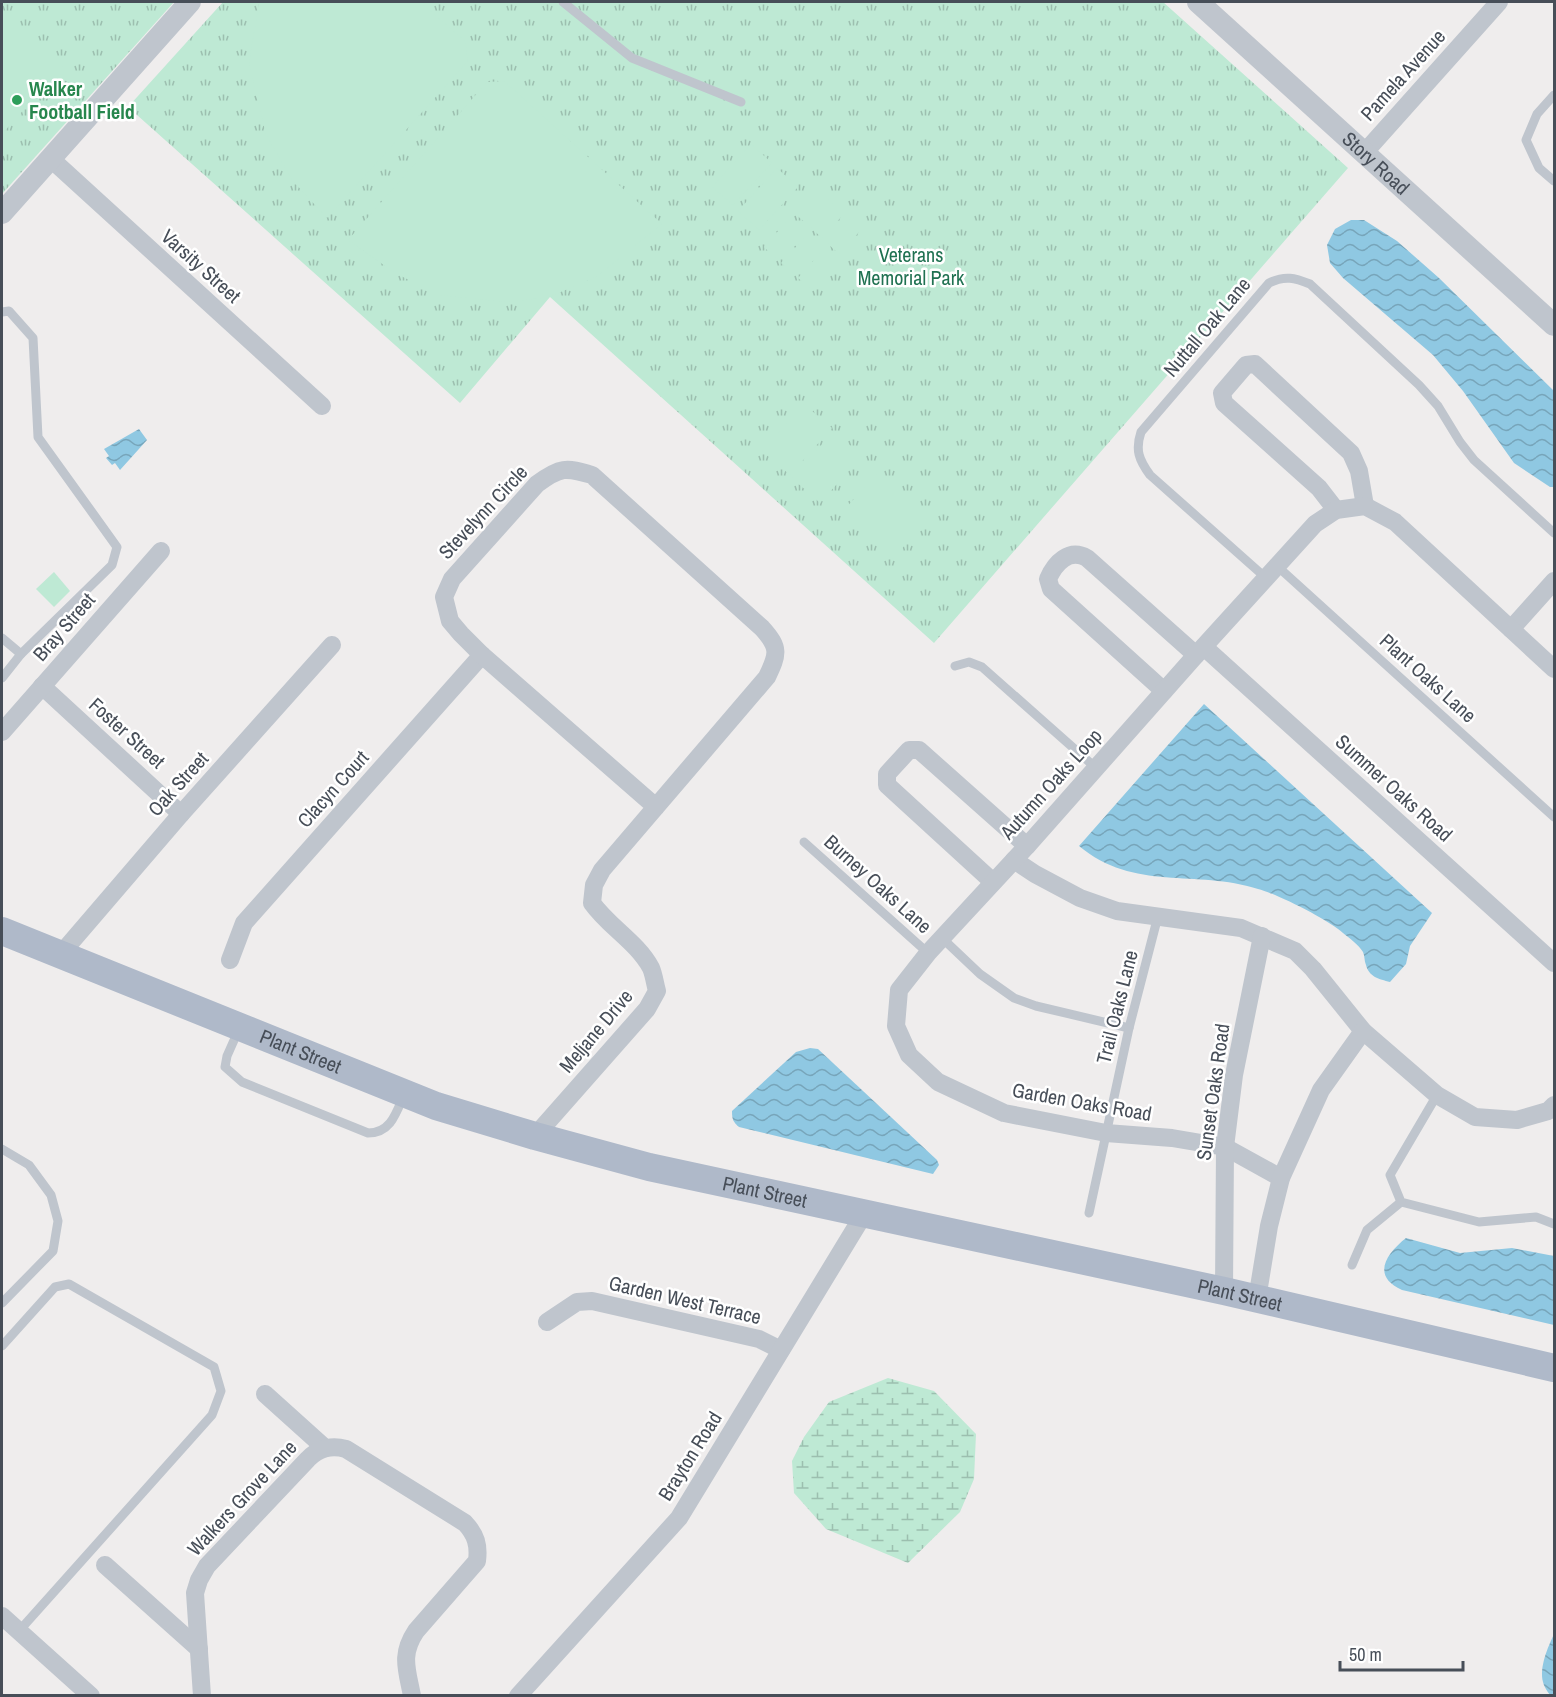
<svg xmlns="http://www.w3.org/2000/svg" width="1556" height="1697" font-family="'Archivo Narrow',sans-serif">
	<defs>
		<pattern id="grass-tufts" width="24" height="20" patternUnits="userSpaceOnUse" patternTransform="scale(1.5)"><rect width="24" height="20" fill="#bee9d4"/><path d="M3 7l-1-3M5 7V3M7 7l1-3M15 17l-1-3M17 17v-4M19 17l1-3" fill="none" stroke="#9cbfaf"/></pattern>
		<pattern id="wetland-marsh" width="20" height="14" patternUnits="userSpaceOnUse" patternTransform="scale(1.5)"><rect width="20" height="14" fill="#bee9d4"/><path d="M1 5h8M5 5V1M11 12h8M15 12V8" fill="none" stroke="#9cbfaf"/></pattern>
		<pattern id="water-waves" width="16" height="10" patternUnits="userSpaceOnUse" patternTransform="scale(1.5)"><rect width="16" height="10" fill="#8fc8e2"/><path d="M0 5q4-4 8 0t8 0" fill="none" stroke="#77a5ba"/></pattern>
	</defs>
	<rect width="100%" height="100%" fill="#efeded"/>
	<g fill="url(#grass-tufts)">
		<polygon points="2,2 174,2 2,194"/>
		<polygon points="223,2 1163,2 1348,168 934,643 550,297 460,403 128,107"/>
	</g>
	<polygon fill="url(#wetland-marsh)" points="888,1378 934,1391 976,1434 974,1479 960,1512 908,1563 826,1529 794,1493 792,1461 804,1437 829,1402"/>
	<g fill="#bee9d4">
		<polygon points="259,2 420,2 465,41 468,61 327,218 293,181 266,135 249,63"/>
		<polygon points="2,10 63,66 2,134"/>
		<polygon points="504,81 662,224 596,277 549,297 507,302 439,295 395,273 348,240 487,82"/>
		<polygon points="751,144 772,163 733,205 712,187"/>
		<polygon points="777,168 798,187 759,230 738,211"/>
		<polygon points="817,189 829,199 807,224 795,214"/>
		<polygon points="833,203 845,213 822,238 811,228"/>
		<polygon points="850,219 862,229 839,254 828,244"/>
		<polygon points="786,222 798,233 775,258 764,247"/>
		<polygon points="804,238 815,249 792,273 781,263"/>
		<polygon points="820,253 832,263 809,288 798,278"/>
		<polygon points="804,404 832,428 790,475 762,451"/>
		<polygon points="834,431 862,456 820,503 792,478"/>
		<polygon points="877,474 928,521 892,559 841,513"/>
		<polygon points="54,572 70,591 54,607 36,589"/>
	</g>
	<g fill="url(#water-waves)">
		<polygon points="1351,220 1364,220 1397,241 1439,278 1554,391 1554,487 1550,487 1514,463 1463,391 1433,355 1343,278 1330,263 1327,245 1335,229"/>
		<polygon points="139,429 147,440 120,470 115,463 112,465 106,458 109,456 104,449"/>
		<path d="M 1204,704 L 1432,913 L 1410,946 L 1406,964 L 1390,982 C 1379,979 1369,977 1366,965 C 1364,961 1365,956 1363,952 C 1359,945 1349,938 1343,933 C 1329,920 1277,894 1258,889 C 1196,869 1134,892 1079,846 Z"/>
		<path d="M 810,1048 L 818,1049 L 937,1160 L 939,1165 L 933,1174 L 739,1127 C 733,1122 732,1119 732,1111 L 796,1052 Z"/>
		<path d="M 1406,1238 L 1460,1253 L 1512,1248 L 1554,1256 L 1554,1325 L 1402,1290 C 1371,1276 1386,1254 1406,1238 Z"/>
		<path d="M 1554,1634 L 1554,1695 L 1550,1695 C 1548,1692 1544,1687 1543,1682 C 1539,1667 1548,1647 1554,1634 Z"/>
	</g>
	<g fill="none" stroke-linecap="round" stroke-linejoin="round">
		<g stroke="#bfc5cd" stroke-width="9">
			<polyline points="563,2 632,58 741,102"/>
			<polyline points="1554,95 1537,114 1526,140 1539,168 1554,181"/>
			<polyline points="2,312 9,311 33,338 38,437 117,547 112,565 21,654 2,678"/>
			<polyline points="1277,566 1554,817"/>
			<path d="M 1266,578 L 1150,475 C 1139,460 1135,450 1141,432 L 1269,283 C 1285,275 1295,278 1310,284 L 1419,385 L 1438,406 L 1460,442 L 1474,460 L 1554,533"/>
			<polyline points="2,638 21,654"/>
			<polyline points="955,666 969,662 982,667 1096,768"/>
			<polyline points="804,842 928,953"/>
			<polyline points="942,938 980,974 1014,998 1036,1006 1129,1028"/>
			<path d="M 239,1029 L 227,1056 L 225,1067 L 242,1082 L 368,1133 C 390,1133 396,1114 403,1097"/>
			<polyline points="1437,1095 1390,1175 1401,1202 1479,1222 1536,1217 1554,1224"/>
			<polyline points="2,1149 29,1165 51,1195 58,1221 53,1251 2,1303"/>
			<polyline points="1089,1213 1129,1028 1158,916"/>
			<polyline points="1352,1265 1367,1230 1401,1202"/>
			<polyline points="2,1346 55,1287 69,1284 214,1367 221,1391 212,1415 19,1631"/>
		</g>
		<g stroke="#bfc5cd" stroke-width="18">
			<polyline points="1365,152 1499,2"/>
			<polyline points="50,158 322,406"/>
			<polyline points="1336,510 1319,488 1224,403 1222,393 1246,365 1255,364 1351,453 1359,471 1365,506"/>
			<polyline points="1511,629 1554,581"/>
			<polyline points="1204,647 1554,963"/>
			<polyline points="42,686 181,814"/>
			<path d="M 1164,691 L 1051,589 L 1048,579 C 1055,563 1069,548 1087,558 L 1196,655"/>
			<polyline points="2,732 161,551"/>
			<polyline points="1014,860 1035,874 1080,898 1117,911 1241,928 1295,951 1313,969 1363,1031 1437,1095 1475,1117 1517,1120 1548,1111 1554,1105"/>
			<polyline points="993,882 887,785 887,774 909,750 919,750 1027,846"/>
			<polyline points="60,955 181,814 332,645"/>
			<polyline points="230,960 244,923 482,655"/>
			<path d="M 535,1136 L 647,1009 L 657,991 C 655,984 654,975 651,968 C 637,942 609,927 592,903 L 594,885 L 602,870 L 767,677 C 778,654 780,648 762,628 L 592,475 C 566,467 560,467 537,484 L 452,579 L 444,597 L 450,621 L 461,634 L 482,655 L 656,807"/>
			<polyline points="1281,1178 1225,1147 1172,1138 1106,1133 1004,1113 938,1082 909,1055 896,1026 899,990 928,953 1027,846 1196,655 1315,524 1336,510 1365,506 1395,522 1554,669"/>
			<polyline points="1224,1291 1225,1147 1234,1075 1262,936"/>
			<polyline points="1257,1299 1269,1226 1281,1178 1321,1090 1363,1031"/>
			<polyline points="547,1322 577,1302 592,1301 759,1339 781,1350"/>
			<polyline points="265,1394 325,1448"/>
			<polyline points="105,1565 199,1649"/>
			<polyline points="2,1616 91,1696"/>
			<path d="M 202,1696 L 195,1593 L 199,1580 L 207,1566 L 308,1459 C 319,1448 331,1445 346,1449 L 465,1523 C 476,1535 479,1545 477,1561 L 416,1631 C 400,1655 407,1669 412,1696"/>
			<polyline points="518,1696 679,1518 864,1214"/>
		</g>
		<g stroke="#bfc5cd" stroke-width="22">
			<path id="s1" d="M 1198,2 L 1554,325"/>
			<polyline points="2,213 190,2"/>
		</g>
		<path stroke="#afb9c9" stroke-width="28" id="s2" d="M 2,931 L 436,1106 L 535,1136 L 649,1167 L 1224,1291 L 1554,1368"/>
	</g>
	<circle fill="#2e9e5b" stroke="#fff" stroke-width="2" cx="17" cy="100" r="6"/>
	<g text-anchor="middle" stroke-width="5" stroke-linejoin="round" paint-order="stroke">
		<g font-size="20" fill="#474e58" stroke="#fff">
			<text transform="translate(1403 75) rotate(-48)" y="7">Pamela Avenue</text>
			<text dy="7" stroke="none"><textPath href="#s1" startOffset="240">Story Road</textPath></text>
			<text transform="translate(201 266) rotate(42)" y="7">Varsity Street</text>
			<text transform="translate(1207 327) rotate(-50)" y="7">Nuttall Oak Lane</text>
			<text transform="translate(483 512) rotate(-47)" y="7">Stevelynn Circle</text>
			<text transform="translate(64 627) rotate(-49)" y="7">Bray Street</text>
			<text transform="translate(1428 678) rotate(42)" y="7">Plant Oaks Lane</text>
			<text transform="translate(127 733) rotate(42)" y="7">Foster Street</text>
			<text transform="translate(178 784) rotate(-48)" y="7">Oak Street</text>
			<text transform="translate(1051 784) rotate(-48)" y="7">Autumn Oaks Loop</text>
			<text transform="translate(1394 788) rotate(42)" y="7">Summer Oaks Road</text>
			<text transform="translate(333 789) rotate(-48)" y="7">Clacyn Court</text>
			<text transform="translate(878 884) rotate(42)" y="7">Burney Oaks Lane</text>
			<text transform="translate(1117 1007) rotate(-76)" y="7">Trail Oaks Lane</text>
			<text transform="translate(596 1031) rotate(-50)" y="7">Meljane Drive</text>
			<text dy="7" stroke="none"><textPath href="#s2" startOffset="322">Plant Street</textPath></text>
			<text transform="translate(1213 1092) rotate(-82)" y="7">Sunset Oaks Road</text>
			<text transform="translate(1082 1102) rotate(10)" y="7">Garden Oaks Road</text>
			<text dy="7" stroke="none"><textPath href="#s2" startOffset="808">Plant Street</textPath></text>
			<text dy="7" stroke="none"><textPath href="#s2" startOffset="1294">Plant Street</textPath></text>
			<text transform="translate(685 1300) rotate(13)" y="7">Garden West Terrace</text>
			<text transform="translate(690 1456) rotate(-58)" y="7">Brayton Road</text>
			<text transform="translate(242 1498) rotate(-47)" y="7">Walkers Grove Lane</text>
		</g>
		<g font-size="20" font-weight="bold" fill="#27864d" stroke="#fff" text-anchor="start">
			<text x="29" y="96">Walker<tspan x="29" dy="23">Football Field</tspan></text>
		</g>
		<g font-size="20" fill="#1f7151" stroke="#fff">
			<text x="911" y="262">Veterans<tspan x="911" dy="23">Memorial Park</tspan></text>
		</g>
	</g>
	<rect width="1556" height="1697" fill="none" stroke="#474e58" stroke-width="6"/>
	<path d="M1340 1661v9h123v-9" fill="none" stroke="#474e58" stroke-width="3"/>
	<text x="1349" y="1661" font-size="18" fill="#474e58" stroke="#ffffff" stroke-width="4.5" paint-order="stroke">50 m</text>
</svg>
